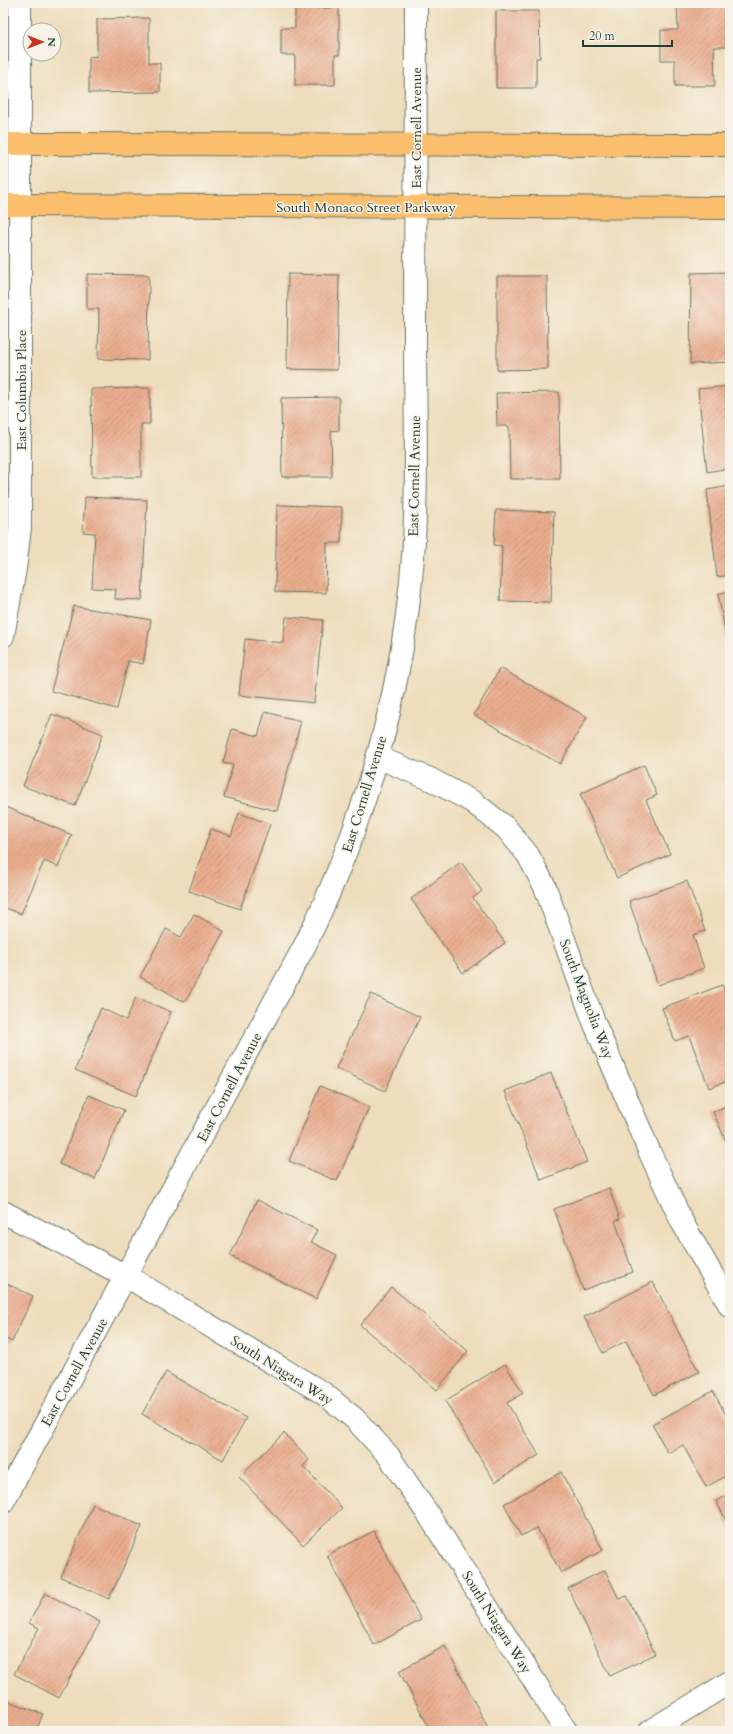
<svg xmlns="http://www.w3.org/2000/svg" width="733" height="1734" font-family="Cardo,serif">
	<defs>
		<pattern id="building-hatch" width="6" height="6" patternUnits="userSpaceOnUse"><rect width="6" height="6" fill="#ebae8f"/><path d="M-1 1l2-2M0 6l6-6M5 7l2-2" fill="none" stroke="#be8f76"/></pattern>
	</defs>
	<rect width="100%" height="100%" fill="#f7f3e8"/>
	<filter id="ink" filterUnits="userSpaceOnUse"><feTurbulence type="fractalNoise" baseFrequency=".025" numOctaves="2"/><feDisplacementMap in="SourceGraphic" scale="8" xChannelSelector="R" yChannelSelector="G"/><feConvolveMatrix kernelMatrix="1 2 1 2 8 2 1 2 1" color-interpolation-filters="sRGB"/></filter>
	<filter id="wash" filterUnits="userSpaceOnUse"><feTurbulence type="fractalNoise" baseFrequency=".012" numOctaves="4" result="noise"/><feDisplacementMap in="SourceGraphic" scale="16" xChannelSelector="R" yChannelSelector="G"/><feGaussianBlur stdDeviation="0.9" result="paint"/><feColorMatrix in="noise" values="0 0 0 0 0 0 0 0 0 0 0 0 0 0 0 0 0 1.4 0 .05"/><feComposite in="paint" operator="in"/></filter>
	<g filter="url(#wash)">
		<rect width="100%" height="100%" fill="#eeddbc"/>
		<g id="blocks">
			<g fill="url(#building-hatch)">
				<polygon points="677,3 730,3 730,47 714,47 715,86 675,86 675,60 661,60 661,30 678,30"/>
				<polygon points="295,8 339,8 339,55 335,55 335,85 295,85 295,55 281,55 281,28 295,28"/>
				<polygon points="496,11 539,11 540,58 536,58 536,88 496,88"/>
				<polygon points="149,18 149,63 160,63 160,92 89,93 89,57 97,56 97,19"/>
				<polygon points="730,272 730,362 690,364 691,273"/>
				<polygon points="87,274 149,275 148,360 98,359 99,309 87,309"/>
				<polygon points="288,274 339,275 337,370 287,369"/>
				<polygon points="497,276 547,276 548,369 497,370"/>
				<polygon points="730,386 730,468 707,472 698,389"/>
				<polygon points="150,388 150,424 141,424 141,477 92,477 91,389"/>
				<polygon points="559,392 560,479 510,479 509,426 497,426 496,393"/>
				<polygon points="339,397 339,430 331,431 332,477 282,477 281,398"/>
				<polygon points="730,486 730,575 717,577 707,490"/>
				<polygon points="85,497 147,500 142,600 115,599 116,589 92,588 95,533 83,532"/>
				<polygon points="277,505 342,507 341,543 327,543 326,593 275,592"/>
				<polygon points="496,510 554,512 551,602 500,601 502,546 494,545"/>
				<polygon points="730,591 730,641 727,641 718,594"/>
				<polygon points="74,606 151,620 143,664 128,661 117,709 51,691"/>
				<polygon points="286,617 323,620 314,703 239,695 245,639 283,643"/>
				<polygon points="500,668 587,717 560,764 474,715"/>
				<polygon points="265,712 301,721 277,811 224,797 233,765 223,763 232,729 258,736"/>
				<polygon points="52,714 103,734 75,806 23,786"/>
				<polygon points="644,765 657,795 646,800 670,854 617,878 580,794"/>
				<polygon points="3,806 72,835 58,867 44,861 21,914 3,907"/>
				<polygon points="239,813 270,824 240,909 189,891 211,829 231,836"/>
				<polygon points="461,862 482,891 473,898 505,943 463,973 411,899"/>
				<polygon points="687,881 705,931 693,935 704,968 658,985 629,901"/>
				<polygon points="194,914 224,931 185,1002 140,977 166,929 181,937"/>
				<polygon points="722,985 729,1001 730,1000 730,1080 709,1088 689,1036 675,1041 662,1008"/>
				<polygon points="371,994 420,1017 385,1091 336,1068"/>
				<polygon points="136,997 171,1012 136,1096 75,1070 101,1008 126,1020"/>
				<polygon points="551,1073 587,1162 541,1180 505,1091"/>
				<polygon points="320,1086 369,1107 337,1181 289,1161"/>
				<polygon points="89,1095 124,1110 95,1179 59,1164"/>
				<polygon points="730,1104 730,1141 727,1143 713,1112"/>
				<polygon points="609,1188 620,1219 615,1221 633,1272 583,1290 554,1209"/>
				<polygon points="257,1200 317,1230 311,1242 337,1255 316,1299 230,1256"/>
				<polygon points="3,1282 33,1296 12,1342 3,1337"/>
				<polygon points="653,1282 699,1372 654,1395 626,1341 603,1353 584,1317"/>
				<polygon points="391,1287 468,1351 437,1390 360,1325"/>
				<polygon points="505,1364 523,1393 507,1403 539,1455 495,1482 445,1401"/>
				<polygon points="166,1372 246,1418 223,1460 142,1414"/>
				<polygon points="713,1391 730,1423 730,1474 706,1487 683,1445 668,1453 652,1424"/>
				<polygon points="284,1433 309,1460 303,1466 342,1508 303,1545 239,1477"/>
				<polygon points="561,1472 603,1550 561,1573 537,1528 521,1536 504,1504"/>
				<polygon points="730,1494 730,1528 716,1501"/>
				<polygon points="93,1504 142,1526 109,1599 61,1577"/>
				<polygon points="374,1531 421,1620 374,1645 327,1555"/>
				<polygon points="605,1570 619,1599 627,1596 655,1654 610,1676 568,1588"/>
				<polygon points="45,1593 100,1622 59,1698 14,1674 39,1628 29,1623"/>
				<polygon points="445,1646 490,1731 431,1731 399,1671"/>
				<polygon points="3,1699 43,1714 36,1731 3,1731"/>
			</g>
		</g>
	</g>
	<g filter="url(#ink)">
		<use href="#blocks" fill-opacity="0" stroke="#677564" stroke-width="1"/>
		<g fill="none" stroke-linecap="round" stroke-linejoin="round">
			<defs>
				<g id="minor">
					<polyline points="3,636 15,569 20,528 20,3"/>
					<polyline points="377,757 430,779 473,802 506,828 528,855 545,887 594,1022 650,1153 682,1222 730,1306"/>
					<polyline points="3,1212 126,1276 323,1393 355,1419 388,1455 430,1517 566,1731"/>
					<path d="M 3,1502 L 305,945 C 364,824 403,692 413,557 C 418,484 415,409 415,336 C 416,225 416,114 416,3"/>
					<polyline points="650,1731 730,1682"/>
				</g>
				<g id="major">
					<polyline points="3,144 730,145"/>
					<polyline points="3,205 730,208"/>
				</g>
			</defs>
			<use href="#minor" stroke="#677564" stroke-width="24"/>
			<use href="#major" stroke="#677564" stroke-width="24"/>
			<use href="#minor" stroke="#fff" stroke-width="22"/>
			<use href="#major" stroke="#fabe6d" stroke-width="22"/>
		</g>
	</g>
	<g text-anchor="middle" stroke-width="3" stroke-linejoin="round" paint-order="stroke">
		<g font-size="14" fill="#1f3d34" stroke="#f7f3e8">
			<text transform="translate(416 128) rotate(-90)" y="5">East Cornell Avenue</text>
			<text x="366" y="212">South Monaco Street Parkway</text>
			<text transform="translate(21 390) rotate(-90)" y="5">East Columbia Place</text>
			<text transform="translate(414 476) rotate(-89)" y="5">East Cornell Avenue</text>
			<text transform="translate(364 794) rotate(-73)" y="5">East Cornell Avenue</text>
			<text transform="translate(587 999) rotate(69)" y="5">South Magnolia Way</text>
			<text transform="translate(229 1087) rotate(-62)" y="5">East Cornell Avenue</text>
			<text transform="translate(282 1370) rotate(32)" y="5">South Niagara Way</text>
			<text transform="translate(74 1372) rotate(-61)" y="5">East Cornell Avenue</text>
			<text transform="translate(497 1622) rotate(58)" y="5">South Niagara Way</text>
		</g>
	</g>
	<rect width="733" height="1734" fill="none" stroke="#f7f3e8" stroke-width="16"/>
	<g transform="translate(42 42) rotate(90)"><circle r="19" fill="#f7f3e8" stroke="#a1aaa0"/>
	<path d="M0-3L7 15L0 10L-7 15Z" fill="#c8321e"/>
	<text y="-6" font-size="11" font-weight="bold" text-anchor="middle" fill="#1f3d34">N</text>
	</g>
	<path d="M583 40v6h89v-6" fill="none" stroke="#1f3d34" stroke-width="2"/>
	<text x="589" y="40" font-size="12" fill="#1f3d34" stroke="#f7f3e8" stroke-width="3" paint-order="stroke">20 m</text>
</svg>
